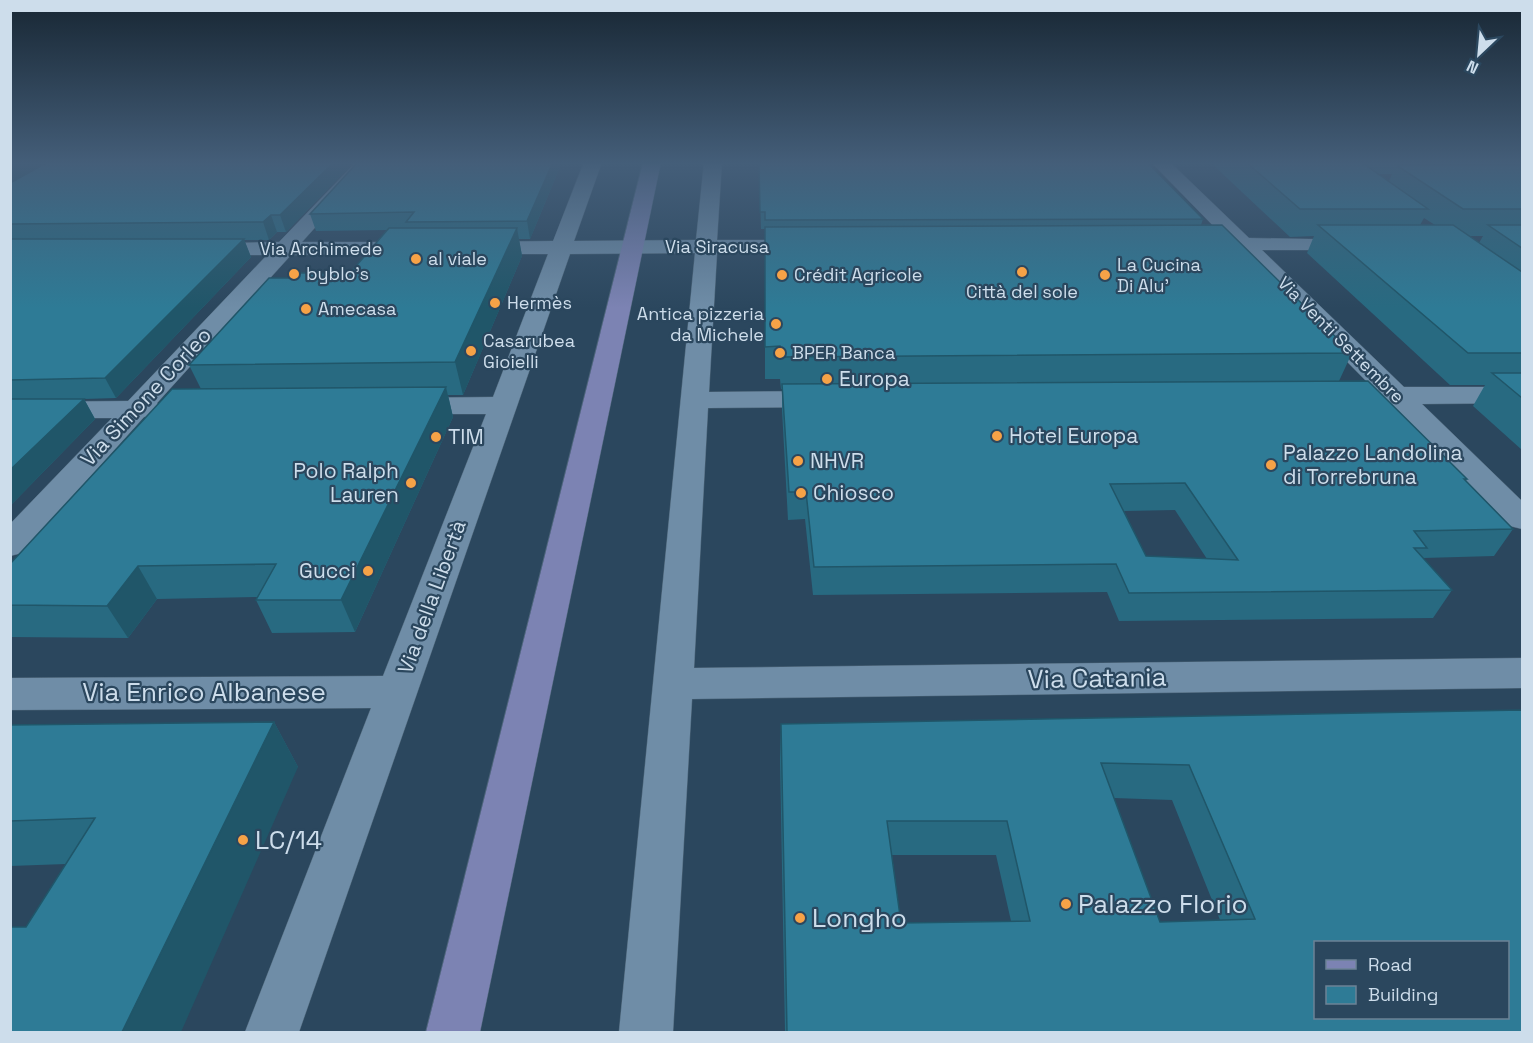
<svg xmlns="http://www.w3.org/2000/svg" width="1533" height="1043" font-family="'Space Grotesk',sans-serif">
	<rect width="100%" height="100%" fill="#2b475e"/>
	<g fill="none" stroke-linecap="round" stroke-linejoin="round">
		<defs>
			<g id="street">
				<polygon points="356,162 374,162 302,242 417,242 425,243 428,248 425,253 291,255 157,403 161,409 157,415 144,417 22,553 10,556 10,524 112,418 10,418 10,402 128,401 267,255 204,255 196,254 193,249 196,244 279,242"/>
				<polygon points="584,162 602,162 574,241 696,240 704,162 722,162 717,240 810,240 817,242 821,246 817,250 810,252 717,253 709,392 828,391 838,393 842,399 838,405 828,407 708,408 694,668 1522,658 1522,688 692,699 673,1032 619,1032 695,253 570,254 299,1032 245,1032 371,708 10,710 10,678 383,676 486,414 406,414 396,412 392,406 396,400 406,398 493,397 548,254 477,254 469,253 466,248 469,243 477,242 553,241"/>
				<polygon points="1151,162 1170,162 1249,238 1363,240 1367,244 1363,248 1356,250 1262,250 1404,387 1522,387 1522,403 1422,404 1522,501 1522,529 1510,526 1389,404 1328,402 1324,396 1328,390 1373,388 1237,250 1190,248 1186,244 1190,240 1225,238"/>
			</g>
			<polygon id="secondary" points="643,162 661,162 480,1032 426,1032"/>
		</defs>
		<use href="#street" stroke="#4d6578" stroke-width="1"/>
		<use href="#secondary" stroke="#4d6578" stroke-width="1"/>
		<use href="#street" fill="#6f8da7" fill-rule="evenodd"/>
		<use href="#secondary" fill="#7c83b3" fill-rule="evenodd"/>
	</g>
	<g fill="#286a81" fill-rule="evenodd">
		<polygon points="10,162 354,162 286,232 277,232 269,240 244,240 251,257 116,398 84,399 95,419 10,506"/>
		<polygon points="358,162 562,162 530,239 519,239 522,256 463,395 448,395 453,417 355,632 272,633 256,600 257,597 157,599 128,638 10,637 10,564 201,389 189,365 294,278 350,273 387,230 316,231 310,214"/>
		<path d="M 759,162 L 1203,219 L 1201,225 L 1352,353 L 1339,381 L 1467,479 L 1466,481 L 1513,529 L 1494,556 L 1423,558 L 1452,590 L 1433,618 L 1119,621 L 1107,592 L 813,595 L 805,519 L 788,520 L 782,410 L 782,389 L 781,389 L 780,379 L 765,379 L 765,229 L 761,229 ZM 1175,510 L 1207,559 L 1146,556 L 1124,511 Z"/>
		<path d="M 1210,162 L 1522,162 L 1522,450 L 1473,406 L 1485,385 L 1450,385 L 1307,253 L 1314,236 L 1290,237 ZM 1378,174 L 1392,174 L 1389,181 ZM 1424,218 L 1435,225 L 1420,225 ZM 1469,236 L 1483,236 L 1479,243 Z"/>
		<path d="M 1522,710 L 1522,1032 L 785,1032 L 780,759 L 781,724 ZM 1114,798 L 1172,800 L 1220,920 L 1160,922 ZM 892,855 L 996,855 L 1011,921 L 901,923 Z"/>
		<polygon points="274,722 298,767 26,927 66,864 10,866 10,725"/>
	</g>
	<g fill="#205669">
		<polygon points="17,162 53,162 10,186 10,165"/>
		<polygon points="334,162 354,162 286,232 280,215"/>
		<polygon points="553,162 562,162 530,239 527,221"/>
		<polygon points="271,215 277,232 269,240 263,222"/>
		<polygon points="517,228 522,256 463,395 455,362"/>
		<polygon points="244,239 251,257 116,398 105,378"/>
		<polygon points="446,387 453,417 355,632 341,600"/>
		<polygon points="84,399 95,419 10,506 10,470"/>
		<polygon points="138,566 157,599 128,638 107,606"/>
		<polygon points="274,722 298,767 181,1032 122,1032"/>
	</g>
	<g fill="#2e7b96" stroke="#205669" stroke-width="1.5" fill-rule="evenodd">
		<polygon points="10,162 17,162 10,165"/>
		<polygon points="48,162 334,162 280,215 271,215 263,222 10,224 10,183"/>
		<polygon points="358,162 553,162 527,221 406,222 414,212 310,214"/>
		<polygon points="759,162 1147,162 1203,219 765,220 765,212 760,212"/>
		<polygon points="1246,162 1361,162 1428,209 1300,209"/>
		<polygon points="1396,165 1522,165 1522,209 1463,209"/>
		<polygon points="1222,225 1352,353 781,357 780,346 765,347 765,227"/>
		<polygon points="1318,225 1453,225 1522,272 1522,353 1468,353"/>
		<polygon points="1488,225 1522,225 1522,248"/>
		<polygon points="389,228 517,228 455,362 189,365 269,278 294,278 298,273 350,273"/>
		<polygon points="10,239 244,239 105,378 10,380"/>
		<polygon points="1492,373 1522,373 1522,398"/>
		<path d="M 1368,381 L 1467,479 L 1464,479 L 1513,529 L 1414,531 L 1427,548 L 1414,548 L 1452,590 L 1129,593 L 1116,564 L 814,567 L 806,492 L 789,492 L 782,384 ZM 1185,483 L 1238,560 L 1146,556 L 1110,484 Z"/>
		<polygon points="446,387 341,600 256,600 276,564 138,566 107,606 10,605 10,564 172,389"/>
		<polygon points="10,399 84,399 10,470"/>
		<path d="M 1522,710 L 1522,1032 L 787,1032 L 781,724 ZM 1101,763 L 1189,765 L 1255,919 L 1160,922 ZM 887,821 L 1007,821 L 1030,921 L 901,923 ZM 1316,942 L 1508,942 L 1508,1017 L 1316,1017 Z"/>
		<polygon points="274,722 122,1032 10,1032 10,927 26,927 95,818 10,821 10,725"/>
	</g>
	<linearGradient id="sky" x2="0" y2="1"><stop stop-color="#182734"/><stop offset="0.53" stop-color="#445e79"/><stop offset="1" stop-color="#445e79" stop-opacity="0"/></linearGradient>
	<rect width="1533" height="308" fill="url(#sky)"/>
	<g fill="#f6a247" stroke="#2b475e" stroke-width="2">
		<circle cx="416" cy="259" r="6"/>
		<circle cx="1022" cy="272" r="6"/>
		<circle cx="294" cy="274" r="6"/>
		<circle cx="782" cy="275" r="6"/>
		<circle cx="1105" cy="275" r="6"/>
		<circle cx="495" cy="303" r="6"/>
		<circle cx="306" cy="309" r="6"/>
		<circle cx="776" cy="324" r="6"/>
		<circle cx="471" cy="351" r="6"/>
		<circle cx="780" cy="353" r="6"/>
		<circle cx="827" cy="379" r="6"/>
		<circle cx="997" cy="436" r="6"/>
		<circle cx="436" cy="437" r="6"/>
		<circle cx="798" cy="461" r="6"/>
		<circle cx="1271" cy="465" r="6"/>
		<circle cx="411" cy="483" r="6"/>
		<circle cx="801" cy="493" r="6"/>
		<circle cx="368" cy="571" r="6"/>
		<circle cx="243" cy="840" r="6"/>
		<circle cx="1066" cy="904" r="6"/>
		<circle cx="800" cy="918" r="6"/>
	</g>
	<g text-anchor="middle" stroke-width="4.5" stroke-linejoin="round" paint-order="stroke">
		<g font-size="18" fill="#cdddeb" stroke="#2b475e">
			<text x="717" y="253">Via Siracusa</text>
			<text x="321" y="255">Via Archimede</text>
			<text transform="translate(1341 340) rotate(45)" y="6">Via Venti Settembre</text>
		</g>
		<g font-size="18" fill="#cdddeb" stroke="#2b475e" text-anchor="start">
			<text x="428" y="265">al viale</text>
			<text x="1117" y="271">La Cucina<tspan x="1117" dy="21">Di Alu'</tspan></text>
			<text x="306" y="280">byblo's</text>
			<text x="794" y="281">Crédit Agricole</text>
			<text x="1022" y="298" text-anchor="middle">Città del sole</text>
			<text x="507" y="309">Hermès</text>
			<text x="318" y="315">Amecasa</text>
			<text x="764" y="320" text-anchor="end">Antica pizzeria<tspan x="764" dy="21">da Michele</tspan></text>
			<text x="483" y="347">Casarubea<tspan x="483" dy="21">Gioielli</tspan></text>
			<text x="792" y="359">BPER Banca</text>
		</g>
		<g font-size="21" fill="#cdddeb" stroke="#2b475e" text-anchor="start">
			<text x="839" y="386">Europa</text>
			<text x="1009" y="443">Hotel Europa</text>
			<text x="448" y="444">TIM</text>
			<text x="1283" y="460">Palazzo Landolina<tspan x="1283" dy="24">di Torrebruna</tspan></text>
			<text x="810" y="468">NHVR</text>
			<text x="399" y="478" text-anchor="end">Polo Ralph<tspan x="399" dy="24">Lauren</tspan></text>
			<text x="813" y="500">Chiosco</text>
			<text x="356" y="578" text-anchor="end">Gucci</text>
		</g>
		<g font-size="21" fill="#cdddeb" stroke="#2b475e">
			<text transform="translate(146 397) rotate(-47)" y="7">Via Simone Corleo</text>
			<text transform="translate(432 597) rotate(-70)" y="7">Via della Libertà</text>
		</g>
		<g font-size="26" fill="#cdddeb" stroke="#2b475e">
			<text transform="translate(1097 678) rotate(-1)" y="9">Via Catania</text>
			<text x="204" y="701">Via Enrico Albanese</text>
		</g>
		<g font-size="26" fill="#cdddeb" stroke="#2b475e" text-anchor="start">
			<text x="255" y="849">LC/14</text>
			<text x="1078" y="913">Palazzo Florio</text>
			<text x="812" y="927">Longho</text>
		</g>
	</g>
	<rect width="1533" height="1043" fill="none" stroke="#cdddeb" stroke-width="24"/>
	<rect x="1314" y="941" width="195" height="78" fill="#2b475e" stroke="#6c8396" stroke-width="1.5"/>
	<rect x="1326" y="960" width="30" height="9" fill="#7c83b3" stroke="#6c8396" stroke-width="1.5"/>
	<text x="1368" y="971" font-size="18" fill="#cdddeb">Road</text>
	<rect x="1326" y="986" width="30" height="18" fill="#2e7b96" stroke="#6c8396" stroke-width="1.5"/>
	<text x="1368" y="1001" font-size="18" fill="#cdddeb">Building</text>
	<g transform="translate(1479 54) rotate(206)" stroke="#2b475e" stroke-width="4.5" paint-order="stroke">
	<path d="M0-4.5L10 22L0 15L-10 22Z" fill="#cdddeb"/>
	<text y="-9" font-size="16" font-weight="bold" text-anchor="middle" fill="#cdddeb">N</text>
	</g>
</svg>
